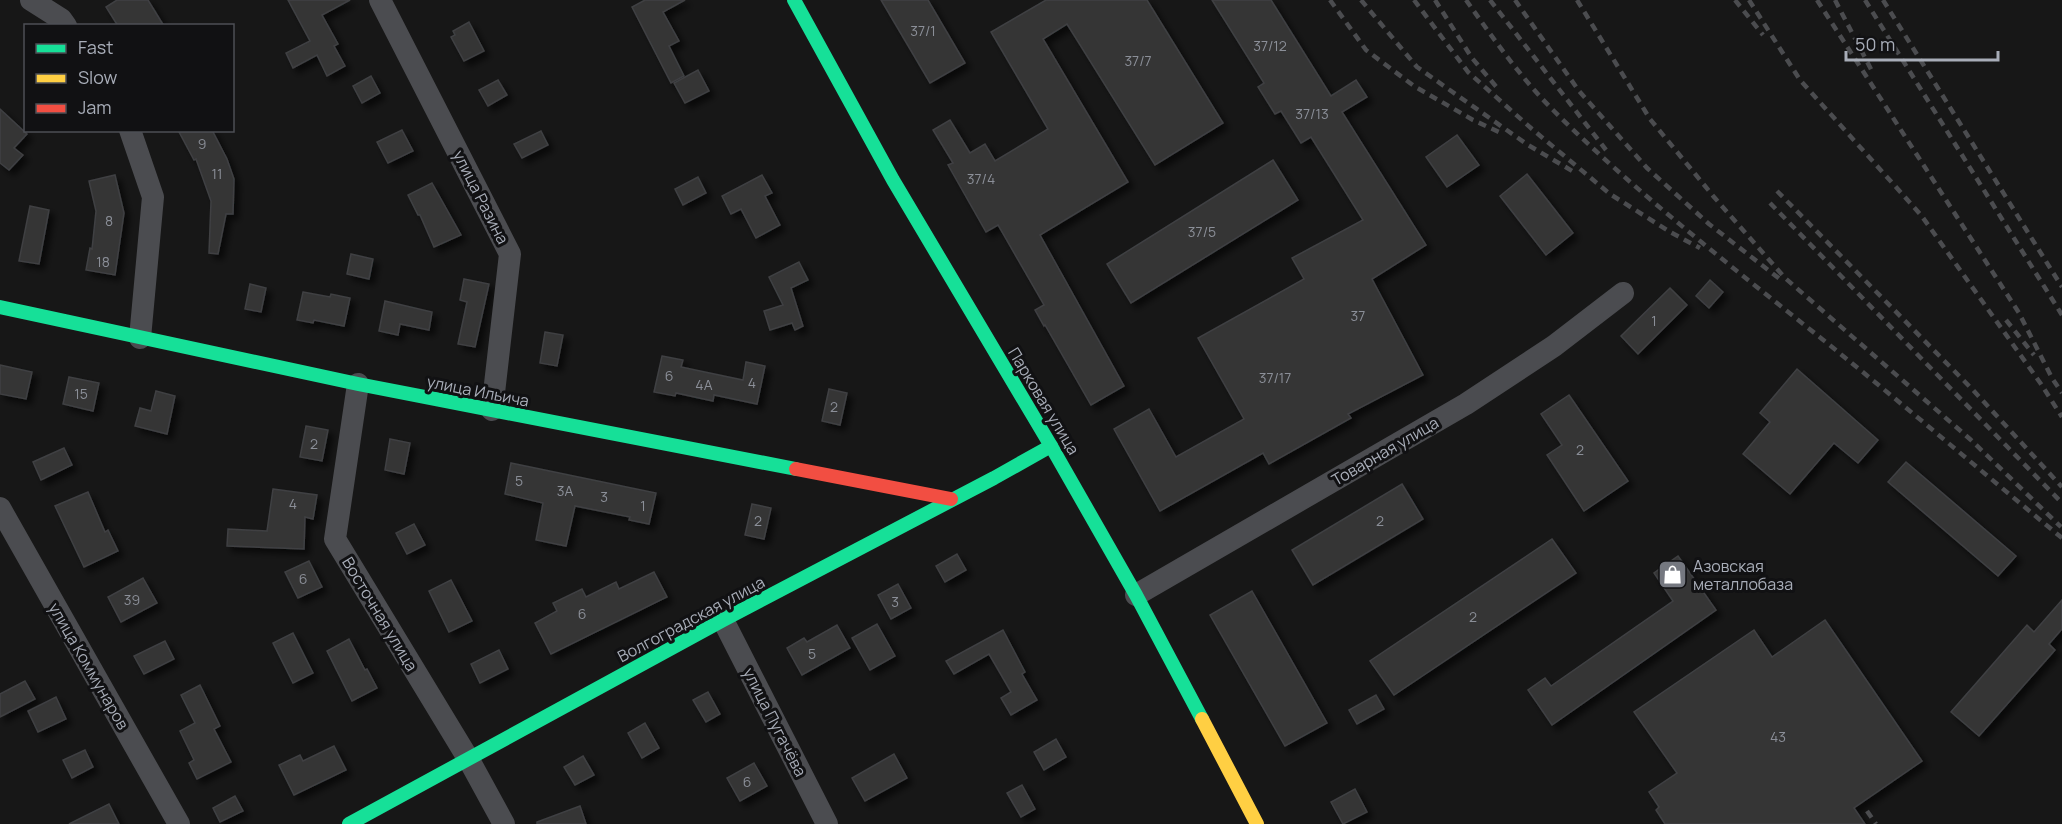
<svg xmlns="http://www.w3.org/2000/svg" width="2062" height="824" font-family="Manrope,sans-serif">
	<defs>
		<filter id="shadow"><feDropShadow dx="5" dy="5" stdDeviation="3" flood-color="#0009"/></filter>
	</defs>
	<rect width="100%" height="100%" fill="#171717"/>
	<g fill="#353536" stroke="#3f4043" stroke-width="1.5" filter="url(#shadow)">
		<polygon points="117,0 148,0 164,26 118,26 106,7"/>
		<polygon points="288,0 350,0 322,15 338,44 334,46 345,66 327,76 317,55 293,68 286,53 310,41"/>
		<polygon points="645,0 685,0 663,12 679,41 669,46 684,76 671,83 632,7"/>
		<polygon points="881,0 928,0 965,63 930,83"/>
		<polygon points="1046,0 1147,0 1223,123 1155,165 1067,24 1043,39 1128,182 1040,235 1124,386 1091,405 1045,325 1044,326 1035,310 1044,305 998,225 986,232 948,165 953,163 933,130 950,120 970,153 985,144 995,161 1048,129 991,32"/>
		<polygon points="1212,0 1271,0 1331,96 1356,80 1367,97 1342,112 1426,245 1372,279 1423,375 1348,414 1351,418 1269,464 1263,453 1160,511 1114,429 1149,409 1176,457 1244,419 1198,338 1304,279 1292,258 1363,220 1311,137 1301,143 1281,111 1275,114 1258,87 1264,83"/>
		<polygon points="469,22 484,51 464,61 451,37 455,35 453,31"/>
		<polygon points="698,70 709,91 685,103 674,83"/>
		<polygon points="371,76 380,93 362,103 353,86"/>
		<polygon points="498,80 507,95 488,106 479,90"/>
		<polygon points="0,109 27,134 14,148 23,155 9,170 0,163"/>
		<polygon points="178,130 212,130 227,159 234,179 233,214 226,214 218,254 209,253 211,201 196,159 194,160"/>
		<polygon points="402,130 413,151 388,163 377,142"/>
		<polygon points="541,131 548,145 522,158 514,144"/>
		<polygon points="1457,135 1479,165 1447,187 1426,157"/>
		<polygon points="1273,160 1298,200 1131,303 1107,264"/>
		<polygon points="1527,174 1573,233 1546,255 1500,196"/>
		<polygon points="115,175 124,213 115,275 86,270 90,248 92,249 96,211 89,181"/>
		<polygon points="762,175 772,193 765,196 780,225 756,238 741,209 731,214 722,196"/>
		<polygon points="698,177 706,193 683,205 675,189"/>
		<polygon points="432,183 461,235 434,247 420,215 418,215 408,195"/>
		<polygon points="30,206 49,210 39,264 19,261"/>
		<polygon points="351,254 373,259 369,279 347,274"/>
		<polygon points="799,262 808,280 791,288 803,326 795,330 792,323 770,330 764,311 783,305 769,277"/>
		<polygon points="464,279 489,284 475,347 458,344 467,302 460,300"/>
		<polygon points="1710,280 1723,292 1709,308 1696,296"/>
		<polygon points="250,284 266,288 261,312 245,309"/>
		<polygon points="1670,288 1687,305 1638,354 1621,336"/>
		<polygon points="303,292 330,297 331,294 350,298 344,326 314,320 313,323 297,320"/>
		<polygon points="385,301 432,312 429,330 400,324 398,335 379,331"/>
		<polygon points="545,332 563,335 557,366 540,363"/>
		<polygon points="662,356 683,360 681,367 743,380 746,362 765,366 757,404 714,395 713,401 676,393 675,396 654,392"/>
		<polygon points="0,365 32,372 26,399 0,394"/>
		<polygon points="1797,369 1878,440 1858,463 1834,443 1790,494 1743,454 1770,422 1760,413"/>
		<polygon points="69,377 99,383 93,411 63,404"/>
		<polygon points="829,389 847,393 840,425 822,421"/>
		<polygon points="156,391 175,396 167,434 135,426 140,408 151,411"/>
		<polygon points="1569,395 1628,481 1584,511 1547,455 1562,445 1541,414"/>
		<polygon points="306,426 328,430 322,461 300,457"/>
		<polygon points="390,439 410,443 404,474 385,470"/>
		<polygon points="64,448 72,465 41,480 33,462"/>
		<polygon points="1906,462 2016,556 1998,576 1888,482"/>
		<polygon points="511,463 656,493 649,524 629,520 630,517 575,506 566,546 536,540 543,503 505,494"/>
		<polygon points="1402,484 1423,519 1313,585 1292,550"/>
		<polygon points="273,489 317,495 313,519 305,517 304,549 227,546 228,529 267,531"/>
		<polygon points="88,492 105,532 108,530 118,551 84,567 55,506"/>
		<polygon points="752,504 771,508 764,539 745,535"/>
		<polygon points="414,524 425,545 407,554 396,533"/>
		<polygon points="1552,539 1576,573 1394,695 1370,661"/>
		<polygon points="957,554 966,570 945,582 936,566"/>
		<polygon points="1678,556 1716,610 1552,725 1528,690 1545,678 1551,686 1673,601 1654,573"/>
		<polygon points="309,561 322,587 298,598 285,572"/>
		<polygon points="654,572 667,597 551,654 535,623 557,611 553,603 582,589 586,597 616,582 619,589"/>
		<polygon points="143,578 157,603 121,622 108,597"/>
		<polygon points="451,580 472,621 449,632 429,591"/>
		<polygon points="898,584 911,608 891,619 878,595"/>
		<polygon points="1252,591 1327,723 1285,746 1210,615"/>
		<polygon points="2062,600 2062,629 2049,644 2055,650 1979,736 1951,712 2027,625 2034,632"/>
		<polygon points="1825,620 1922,761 1854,808 1865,824 1665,824 1656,810 1659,807 1649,792 1677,773 1634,712 1754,630 1772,657"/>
		<polygon points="877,624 895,656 870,670 852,638"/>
		<polygon points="837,625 850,648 802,675 787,648 804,638 807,642"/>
		<polygon points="1003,630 1025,672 1022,674 1037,700 1011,715 1001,698 1011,692 989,654 954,674 946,661"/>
		<polygon points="293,633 313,673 293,683 273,643"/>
		<polygon points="349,639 365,670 367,669 377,688 352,701 327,651"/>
		<polygon points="165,641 174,659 144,674 134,656"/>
		<polygon points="499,650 508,669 480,683 471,664"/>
		<polygon points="25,681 35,699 0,717 0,694"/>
		<polygon points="200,685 220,726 214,729 231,762 197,779 189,763 194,760 180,731 195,723 181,695"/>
		<polygon points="708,692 720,714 706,722 693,700"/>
		<polygon points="1376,695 1384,709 1357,724 1349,710"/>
		<polygon points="56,697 66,719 38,732 28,711"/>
		<polygon points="645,723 659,748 642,758 628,733"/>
		<polygon points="1056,739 1066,757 1044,770 1034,752"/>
		<polygon points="334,746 346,770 294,795 279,765 300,755 303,761"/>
		<polygon points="85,750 93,767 72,778 63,760"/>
		<polygon points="894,754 907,778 865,801 852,778"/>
		<polygon points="583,756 594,775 575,785 564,767"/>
		<polygon points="754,763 767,786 740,801 727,778"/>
		<polygon points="1022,785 1035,809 1021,817 1007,793"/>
		<polygon points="1355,789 1367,812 1343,824 1331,802"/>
		<polygon points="235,796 243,811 220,822 213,808"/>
		<polygon points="109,804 119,824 69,824"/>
		<polygon points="580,806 586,824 537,824 537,822"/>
	</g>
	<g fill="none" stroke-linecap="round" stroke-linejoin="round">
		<g stroke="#4b4c50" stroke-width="22">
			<polyline points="31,0 61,19 66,26"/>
			<polyline points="380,0 510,254 492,410"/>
			<polyline points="130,130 153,197 140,338"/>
			<polyline points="358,384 335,539 469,760 504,824"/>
			<polyline points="0,508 179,824"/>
			<polyline points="1136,595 1466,404 1554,346 1623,293"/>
			<polyline points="723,620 827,824"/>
		</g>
		<g stroke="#16e098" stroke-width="14">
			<polyline points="794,0 893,180 1051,446 1136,595 1202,719"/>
			<polyline points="0,307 358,384 796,469"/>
			<polyline points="349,824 723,620 994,478 1051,446"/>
		</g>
		<polyline stroke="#ffcf43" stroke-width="14" points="1202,719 1257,824"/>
		<polyline stroke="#f24e42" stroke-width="14" points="796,469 951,499"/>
		<g stroke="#4b4c4f" stroke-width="4.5" stroke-dasharray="8 6" stroke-linecap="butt">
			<polyline points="1330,0 1366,50 1414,86 1473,120 1501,133"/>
			<polyline points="1361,0 1417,67 1528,145 1574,172"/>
			<polyline points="1414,0 1468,72 1532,129 1610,194 1670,232 1700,248"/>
			<polyline points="1435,0 1472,58 1499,90"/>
			<path d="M 1466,0 C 1493,38 1520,77 1553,110 C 1635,192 1731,266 1822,339 C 1903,404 1982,472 2062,538"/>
			<polyline points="1490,0 1606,150"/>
			<polyline points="1515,0 1579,91 1647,168 1709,224 1781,280"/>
			<polyline points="1577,0 1650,119 1714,197 1785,278 1971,440 2061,527"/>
			<polyline points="1735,0 1763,35"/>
			<polyline points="1749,0 1800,80 1921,215 2041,384 2062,417"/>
			<polyline points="1817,0 2019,313 2052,378 2062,393"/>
			<polyline points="1835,0 1873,73"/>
			<polyline points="1865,0 2062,315"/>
			<polyline points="1883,0 2062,287"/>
			<polyline points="1777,191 1973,390 2062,487"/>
			<polyline points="1770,203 2062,503"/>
			<polyline points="2006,320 2034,355"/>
			<polyline points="1867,811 1876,824"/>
		</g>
	</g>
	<defs>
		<symbol id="shop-square" viewBox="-11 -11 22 22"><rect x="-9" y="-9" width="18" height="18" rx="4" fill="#757880" stroke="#111113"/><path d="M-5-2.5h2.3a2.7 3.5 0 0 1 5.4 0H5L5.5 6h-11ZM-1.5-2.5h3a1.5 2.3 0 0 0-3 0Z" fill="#fff"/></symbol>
	</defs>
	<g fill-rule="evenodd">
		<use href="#shop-square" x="1656" y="558" width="33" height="33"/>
	</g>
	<g text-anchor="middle" stroke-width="6" stroke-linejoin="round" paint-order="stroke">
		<g font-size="14" fill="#8b8f98">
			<text x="923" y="36">37/1</text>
			<text x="1270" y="51">37/12</text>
			<text x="1138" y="66">37/7</text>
			<text x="1312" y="119">37/13</text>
			<text x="202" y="149">9</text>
			<text x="217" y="179">11</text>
			<text x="981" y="184">37/4</text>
			<text x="109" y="226">8</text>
			<text x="1202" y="237">37/5</text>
			<text x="103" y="267">18</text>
			<text x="1358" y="321">37</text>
			<text x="1654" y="326">1</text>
			<text x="669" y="381">6</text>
			<text x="1275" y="383">37/17</text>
			<text x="752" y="388">4</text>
			<text x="704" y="390">4А</text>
			<text x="81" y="399">15</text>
			<text x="834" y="412">2</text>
			<text x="314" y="449">2</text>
			<text x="1580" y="455">2</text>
			<text x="519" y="486">5</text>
			<text x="565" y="496">3А</text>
			<text x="604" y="502">3</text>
			<text x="293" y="509">4</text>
			<text x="643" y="511">1</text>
			<text x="758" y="526">2</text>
			<text x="1380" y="526">2</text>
			<text x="303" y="584">6</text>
			<text x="132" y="605">39</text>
			<text x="895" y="607">3</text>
			<text x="582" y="619">6</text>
			<text x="1473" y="622">2</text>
			<text x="812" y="659">5</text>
			<text x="1778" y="742">43</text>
			<text x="747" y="787">6</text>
		</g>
		<g font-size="16" fill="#a8adb8" stroke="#111113">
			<text transform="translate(481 197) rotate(63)" y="6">улица Разина</text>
			<text transform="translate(478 391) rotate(11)" y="6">улица Ильича</text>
			<text transform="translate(1044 401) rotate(59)" y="6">Парковая улица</text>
			<text transform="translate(1385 451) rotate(-30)" y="6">Товарная улица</text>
			<text transform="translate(380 614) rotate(59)" y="6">Восточная улица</text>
			<text transform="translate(691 619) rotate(-28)" y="6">Волгоградская улица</text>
			<text transform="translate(89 666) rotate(60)" y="6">улица Коммунаров</text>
			<text transform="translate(775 722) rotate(63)" y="6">улица Пугачёва</text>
		</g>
		<g font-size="16" fill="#a8adb8" stroke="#111113" text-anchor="start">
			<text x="1693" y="572">Азовская<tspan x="1693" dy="18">металлобаза</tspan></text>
		</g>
	</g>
	<rect x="24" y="24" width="210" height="108" fill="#111113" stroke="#4d4f55" stroke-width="1.5"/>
	<rect x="36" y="44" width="30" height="9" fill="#16e098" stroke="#4d4f55" stroke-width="1.5"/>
	<text x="78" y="54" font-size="18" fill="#a8adb8">Fast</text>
	<rect x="36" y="74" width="30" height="9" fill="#ffcf43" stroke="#4d4f55" stroke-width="1.5"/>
	<text x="78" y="84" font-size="18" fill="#a8adb8">Slow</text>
	<rect x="36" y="104" width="30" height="9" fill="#f24e42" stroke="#4d4f55" stroke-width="1.5"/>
	<text x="78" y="114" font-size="18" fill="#a8adb8">Jam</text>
	<path d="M1846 51v9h152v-9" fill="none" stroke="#a8adb8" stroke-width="3"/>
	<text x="1855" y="51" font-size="18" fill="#a8adb8" stroke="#111113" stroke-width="4.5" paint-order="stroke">50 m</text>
</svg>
